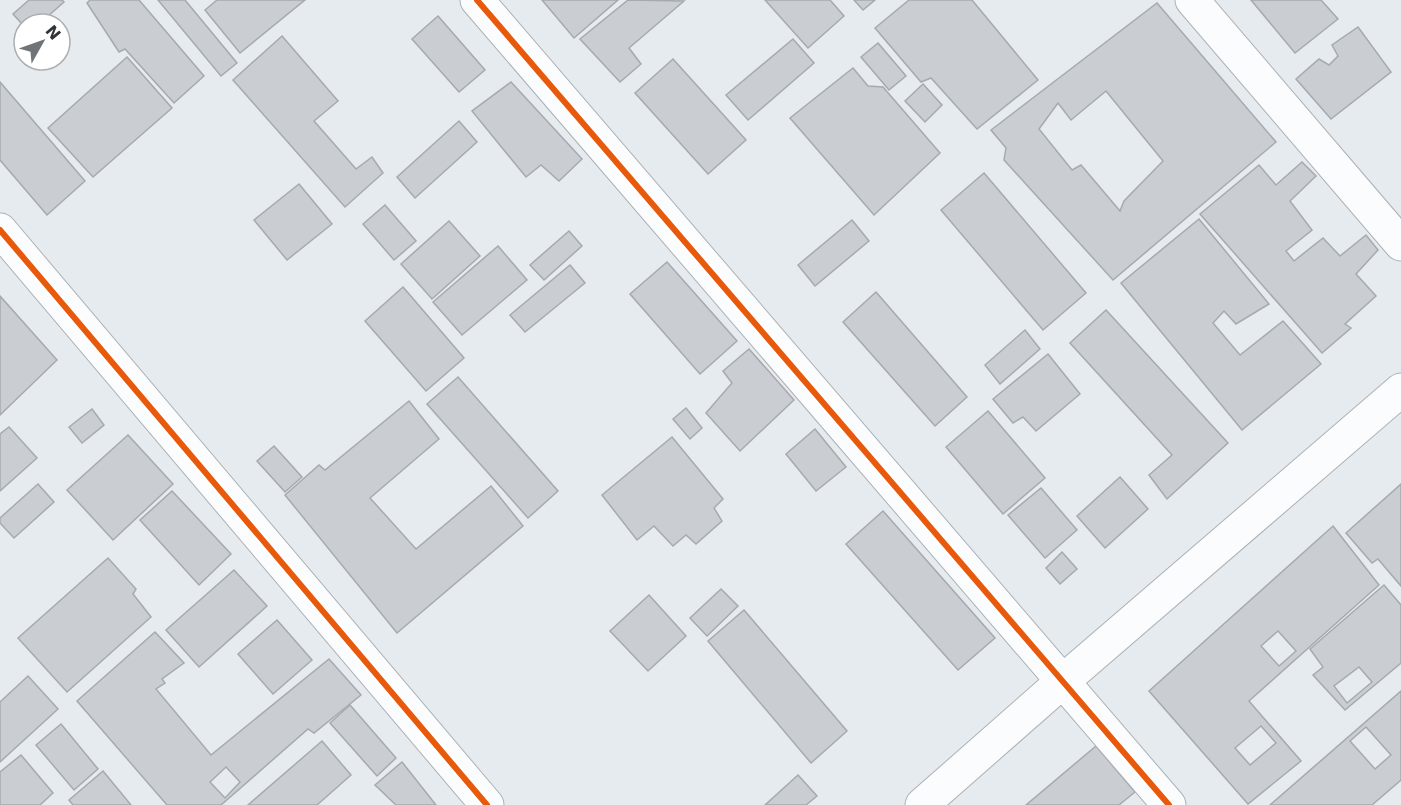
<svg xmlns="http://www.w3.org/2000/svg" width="1401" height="805" font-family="'DejaVu Sans',sans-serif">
	<rect width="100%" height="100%" fill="#e6ebf0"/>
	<g fill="#caced2" stroke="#a6aaad" stroke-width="1.5" fill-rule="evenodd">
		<polygon points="29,0 62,0 64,2 39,24 24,24 24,26 13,14"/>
		<polygon points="90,0 139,0 204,76 174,103 125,49 119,52 87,3"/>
		<polygon points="158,0 185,0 237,63 221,76"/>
		<polygon points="217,0 305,0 240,53 205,10"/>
		<polygon points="542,0 618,0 574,38"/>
		<polygon points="628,0 684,1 629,48 641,64 620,82 580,39"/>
		<polygon points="765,0 830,0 844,16 808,48"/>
		<polygon points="854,0 875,0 863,10"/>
		<polygon points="909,0 972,0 1038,80 977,129 931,78 921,82 875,28"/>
		<polygon points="1251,0 1321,0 1338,19 1295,53"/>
		<path d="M 1157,3 L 1276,142 L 1113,280 L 1004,160 L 1006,148 L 991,130 ZM 1106,91 L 1163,161 L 1124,201 L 1120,211 L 1081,165 L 1072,170 L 1039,129 L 1058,103 L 1071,120 Z"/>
		<polygon points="438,16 485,70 459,92 412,39"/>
		<polygon points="1358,27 1391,72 1331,119 1296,79 1319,59 1329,65 1338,56 1332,45"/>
		<polygon points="282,36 338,101 314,121 356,169 372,157 383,173 345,207 233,80"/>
		<polygon points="793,39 814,63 748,120 726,95"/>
		<polygon points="878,43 906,76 889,90 861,57"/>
		<polygon points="127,57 172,108 93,177 48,128"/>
		<polygon points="673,59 746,140 708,174 635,93"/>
		<polygon points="853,68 868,86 883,87 940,153 874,215 790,118"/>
		<polygon points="0,82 85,181 47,215 0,160"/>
		<polygon points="511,82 582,159 559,181 541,165 526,177 472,111"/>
		<polygon points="923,84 942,105 925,122 905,101"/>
		<polygon points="459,121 477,142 415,198 397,177"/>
		<polygon points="1302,162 1316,176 1290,201 1312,230 1286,251 1294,261 1323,238 1340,256 1366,235 1378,250 1356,274 1376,296 1345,324 1351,328 1322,353 1200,214 1259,165 1276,185"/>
		<polygon points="984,173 1086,293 1043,330 941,210"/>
		<polygon points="299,184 332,224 287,260 254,220"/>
		<polygon points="385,205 416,241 394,260 363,224"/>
		<polygon points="1199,219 1269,304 1236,324 1224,311 1213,323 1240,355 1283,321 1321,364 1242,430 1121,283"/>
		<polygon points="852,220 869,241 815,286 798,265"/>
		<polygon points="449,221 480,256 432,299 401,264"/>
		<polygon points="569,231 582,246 544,280 530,265"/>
		<polygon points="498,246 527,280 462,335 433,302"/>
		<polygon points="667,262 737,341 700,374 630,294"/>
		<polygon points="570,265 585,283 525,332 510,315"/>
		<polygon points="403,287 464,358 426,391 365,321"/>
		<polygon points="876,292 967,397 935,426 843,322"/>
		<polygon points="0,296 57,360 0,415"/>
		<polygon points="1106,310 1228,443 1167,499 1149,475 1172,455 1070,343"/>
		<polygon points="1025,330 1040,349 1000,384 985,365"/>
		<polygon points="749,349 794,400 740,451 706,413 732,383 723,371"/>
		<polygon points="1048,354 1080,394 1036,431 1023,417 1013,423 993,399"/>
		<polygon points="458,377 558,491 528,518 427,404"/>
		<polygon points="409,401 439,439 370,498 416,549 491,486 523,526 397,633 285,495 319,465 325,470"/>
		<polygon points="686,408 702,428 690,439 673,419"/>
		<polygon points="92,409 104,425 82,443 69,427"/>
		<polygon points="988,411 1045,478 1003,514 946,447"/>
		<polygon points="9,427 37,458 0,491 0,434"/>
		<polygon points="815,429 846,467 816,491 786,454"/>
		<polygon points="128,435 173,484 113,540 67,490"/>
		<polygon points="672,437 723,499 714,508 722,521 696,544 686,535 673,546 654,526 637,540 602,495"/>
		<polygon points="274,446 302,477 285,492 257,461"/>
		<polygon points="1120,477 1148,509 1105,548 1077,516"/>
		<polygon points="38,484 54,502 14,538 0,523 0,518"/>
		<polygon points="1401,484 1401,586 1378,559 1372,563 1346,533"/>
		<polygon points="1041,488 1077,530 1045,558 1008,515"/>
		<polygon points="172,491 231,554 199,585 140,520"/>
		<polygon points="883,511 995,638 958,670 846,544"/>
		<path d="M 1333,526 L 1379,585 L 1249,701 L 1301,761 L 1248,804 L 1149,691 ZM 1278,631 L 1296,651 L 1279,666 L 1261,646 ZM 1261,726 L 1276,743 L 1250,765 L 1235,748 Z"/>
		<polygon points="1062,552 1077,569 1060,584 1046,568"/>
		<polygon points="108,558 136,589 133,594 151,617 67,692 18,638"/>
		<polygon points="234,570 267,606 199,667 166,630"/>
		<path d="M 1384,585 L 1401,605 L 1401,663 L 1345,710 L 1313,675 L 1323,667 L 1310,649 ZM 1359,667 L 1372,682 L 1347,703 L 1334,686 Z"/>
		<polygon points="721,589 738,606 707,636 690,618"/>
		<polygon points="649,595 686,636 648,671 610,631"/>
		<polygon points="744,610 847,731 811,763 708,641"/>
		<polygon points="277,620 312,660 273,694 238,654"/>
		<path d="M 155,632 L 184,663 L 162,679 L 165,683 L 156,689 L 211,755 L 329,659 L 361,695 L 314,733 L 308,729 L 221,805 L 167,805 L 77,701 ZM 226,767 L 240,782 L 225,798 L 210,782 Z"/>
		<polygon points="28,676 58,709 0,762 0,702"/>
		<path d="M 1401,691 L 1401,780 L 1372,805 L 1270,805 ZM 1366,727 L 1391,755 L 1375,769 L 1350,741 Z"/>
		<polygon points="350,705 396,758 377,776 330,723"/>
		<polygon points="61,724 98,769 74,790 36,745"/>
		<polygon points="322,741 351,775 317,805 248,805"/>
		<polygon points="1096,746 1135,792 1119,805 1026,805"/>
		<polygon points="21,755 53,793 40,805 0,805 0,772"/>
		<polygon points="402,762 436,805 396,805 375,785"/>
		<polygon points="103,771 131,805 73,805 69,800"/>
		<polygon points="798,775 817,796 806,805 765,805"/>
	</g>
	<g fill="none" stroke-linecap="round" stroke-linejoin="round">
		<defs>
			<g id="minor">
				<polyline points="477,0 1169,805"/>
				<polyline points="1192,0 1401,244"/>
				<polyline points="0,230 487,805"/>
				<polyline points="922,805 1063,681 1401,390"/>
			</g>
		</defs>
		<use href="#minor" stroke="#adb1b4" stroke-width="35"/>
		<use href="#minor" stroke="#fbfcfd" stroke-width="33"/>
		<defs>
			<g id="cycleway">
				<polyline points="477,0 1169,805"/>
				<polyline points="0,230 487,805"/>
			</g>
		</defs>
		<use href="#cycleway" stroke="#fff" stroke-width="10"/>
		<use href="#cycleway" stroke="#e8590c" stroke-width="6"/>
	</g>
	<g transform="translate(42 42) rotate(50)"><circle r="28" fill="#ffffff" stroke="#adaeaf" stroke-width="1.5"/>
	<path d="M0-4.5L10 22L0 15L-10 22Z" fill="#707478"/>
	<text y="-9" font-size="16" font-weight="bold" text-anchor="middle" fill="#313437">N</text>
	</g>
</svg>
